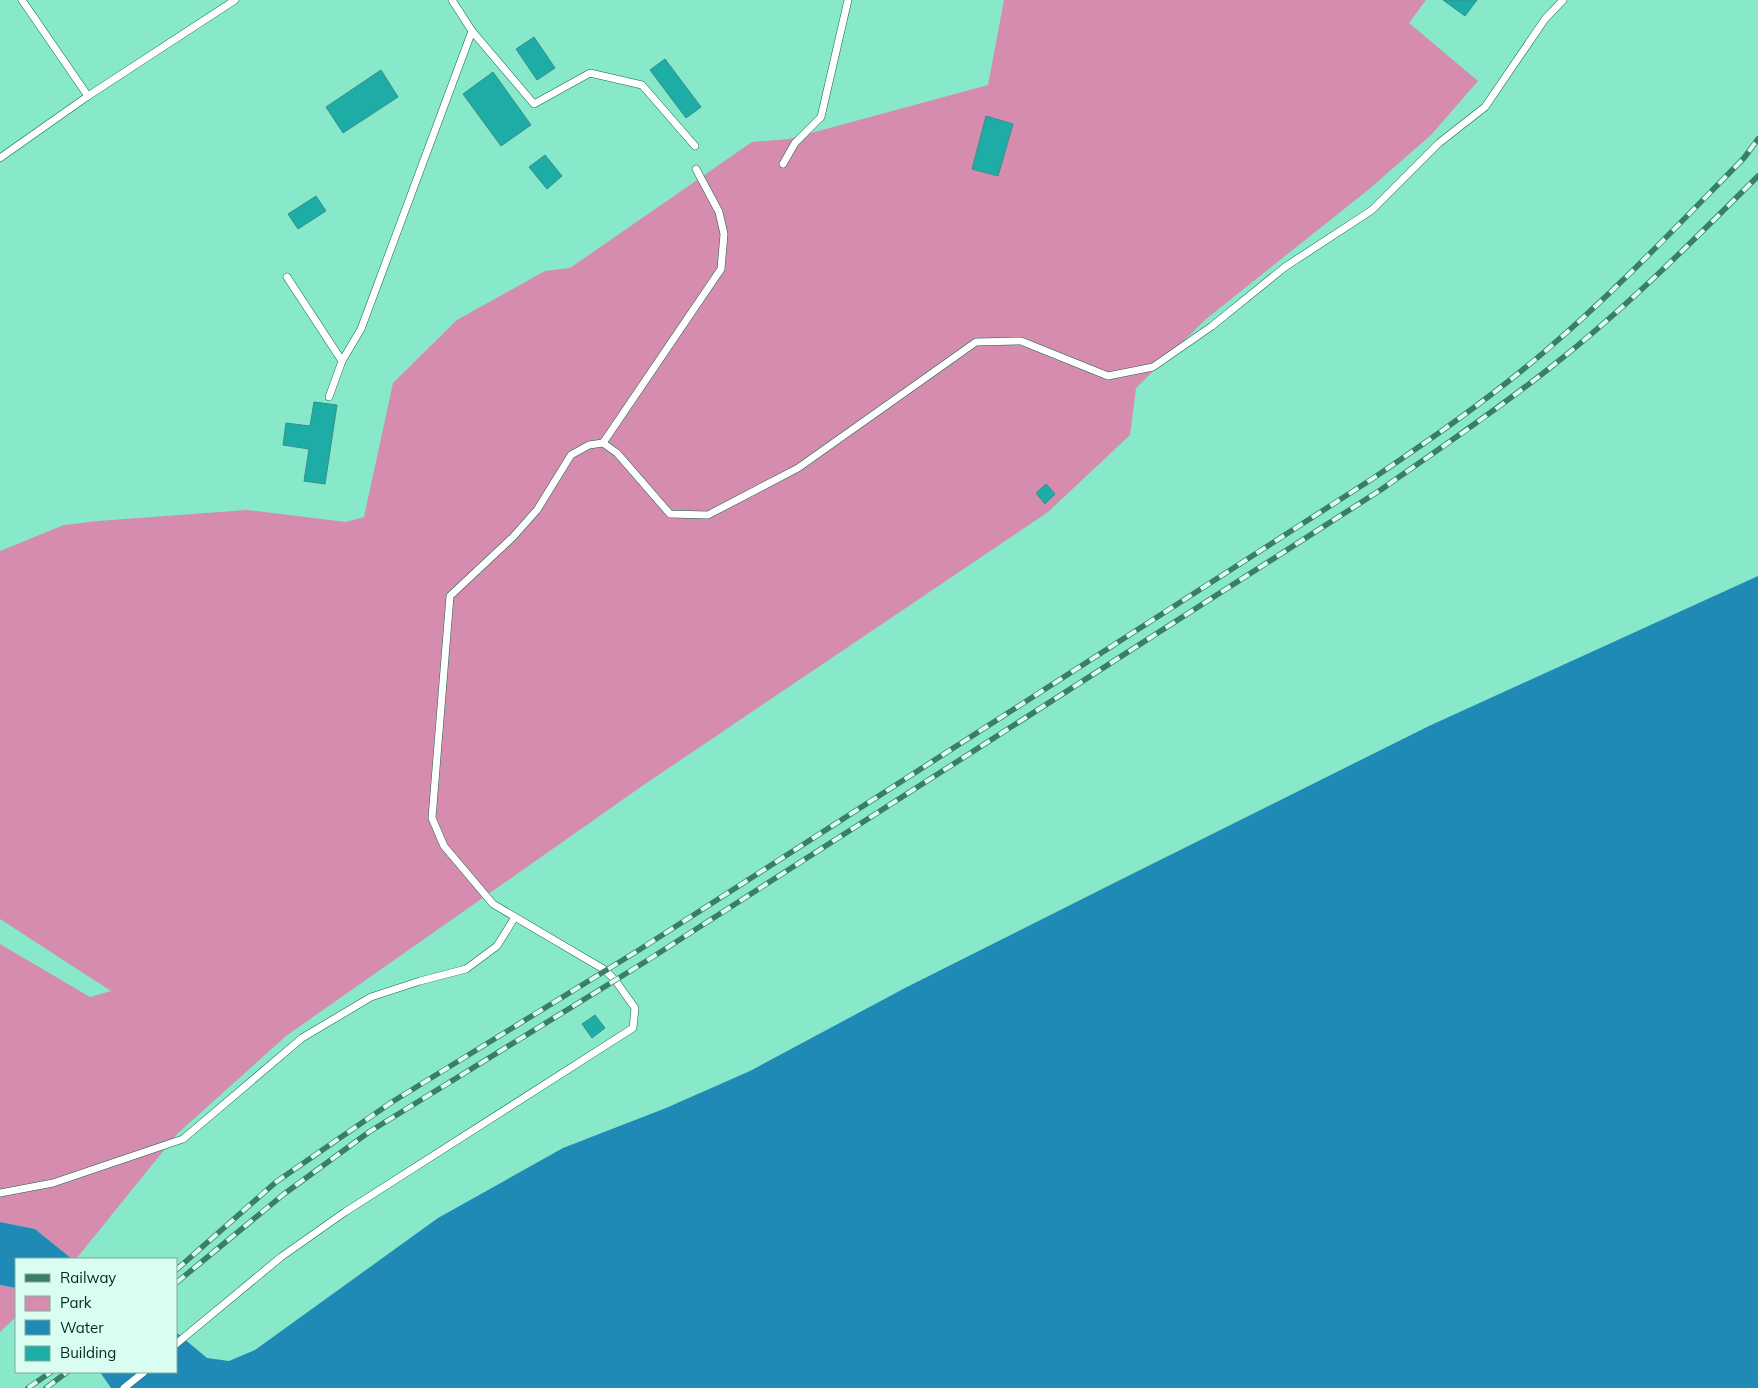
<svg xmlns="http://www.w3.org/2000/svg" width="1758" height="1388" font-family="Mulish,sans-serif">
	<rect width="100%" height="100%" fill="#87e9c9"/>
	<g fill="#d58cae">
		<polygon points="1004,0 1426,0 1409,23 1478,81 1431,135 1368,190 1206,319 1136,388 1130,435 1048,512 645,784 286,1036 177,1134 76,1259 72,1259 35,1229 0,1222 0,944 90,997 111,991 0,919 0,551 64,525 98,521 247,510 346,522 364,517 393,383 457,320 545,271 570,268 752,142 789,139 988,85"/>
		<polygon points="0,1285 16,1288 16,1317 0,1332"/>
	</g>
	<g fill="#1f8ab5">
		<polygon points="1758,576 1758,1388 111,1388 100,1372 176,1372 176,1332 207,1358 229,1361 255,1350 438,1218 563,1148 666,1108 750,1071 905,988 1126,877 1429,726"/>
		<polygon points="0,1222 35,1229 72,1259 16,1259 16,1288 0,1285"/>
	</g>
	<g fill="#1eaca6" stroke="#378f8b">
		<polygon points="1443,0 1477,0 1465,16"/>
		<polygon points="534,37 555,68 537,80 516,49"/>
		<polygon points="665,59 701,107 686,118 650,70"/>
		<polygon points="381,70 398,97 343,133 326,107"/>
		<polygon points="493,72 531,125 501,146 463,94"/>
		<polygon points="986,116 1013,124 998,176 972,169"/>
		<polygon points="545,155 562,176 547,189 529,167"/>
		<polygon points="316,196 326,211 298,229 288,214"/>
		<polygon points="314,402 337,405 325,484 304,481 309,449 283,445 286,423 310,426"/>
		<polygon points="1046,484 1055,494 1045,504 1036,493"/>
		<polygon points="595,1015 605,1028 592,1038 582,1024"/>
	</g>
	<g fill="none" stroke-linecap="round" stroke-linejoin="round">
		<defs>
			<g id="service">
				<polyline points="22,0 88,96"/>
				<polyline points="452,0 472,31 534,104 590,73 642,85 695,146"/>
				<polyline points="0,158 88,96 235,0"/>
				<polyline points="783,164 795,143 821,117 848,0"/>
				<polyline points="287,277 342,361"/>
				<polyline points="329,397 342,361 361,329 472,31"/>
				<polyline points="603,443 721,269 724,234 719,212 696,169"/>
				<polyline points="0,1193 53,1183 183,1139 302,1038 371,997 420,981 466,969 497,946 515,917"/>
				<polyline points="176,1344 281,1257 345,1212 633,1028 635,1008 615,980 605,970 493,904 444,846 432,818 450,596 513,537 537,510 571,455 589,445 603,443 617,453 670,514 708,515 798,468 976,342 1021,341 1108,376 1153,367 1212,326 1285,267 1372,210 1439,143 1485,107 1545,19 1563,0"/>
				<polyline points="124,1388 144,1372"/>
			</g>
		</defs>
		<use href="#service" stroke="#126650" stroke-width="8"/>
		<use href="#service" stroke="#fff" stroke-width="7"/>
		<defs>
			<g id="rail">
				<path d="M 176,1270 L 276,1182 L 392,1102 L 639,950 L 1372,479 C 1431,439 1489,399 1543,353 C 1614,293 1678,225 1744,158 L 1758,139"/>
				<path d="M 176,1283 L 284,1194 L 369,1132 L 648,960 L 1382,489 C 1439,449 1497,410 1551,367 C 1625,309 1692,242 1758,176"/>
				<polyline points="28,1388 51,1372"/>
				<polyline points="46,1388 67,1372"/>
			</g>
		</defs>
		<use href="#rail" stroke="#3a7e69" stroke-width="5.5"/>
		<use href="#rail" stroke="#d9fdf0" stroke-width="4" stroke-dasharray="11" stroke-linecap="butt"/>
	</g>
	<rect x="15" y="1258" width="162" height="115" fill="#d9fdf0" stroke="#82a99d"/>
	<rect x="25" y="1274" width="25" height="8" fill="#3a7e69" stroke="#82a99d"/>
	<text x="60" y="1283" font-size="15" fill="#002c20">Railway</text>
	<rect x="25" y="1296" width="25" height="15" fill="#d58cae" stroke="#82a99d"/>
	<text x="60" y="1308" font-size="15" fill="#002c20">Park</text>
	<rect x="25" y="1320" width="25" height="15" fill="#1f8ab5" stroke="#82a99d"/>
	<text x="60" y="1333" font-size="15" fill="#002c20">Water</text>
	<rect x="25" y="1346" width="25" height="15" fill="#1eaca6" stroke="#82a99d"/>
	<text x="60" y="1358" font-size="15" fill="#002c20">Building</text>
</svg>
